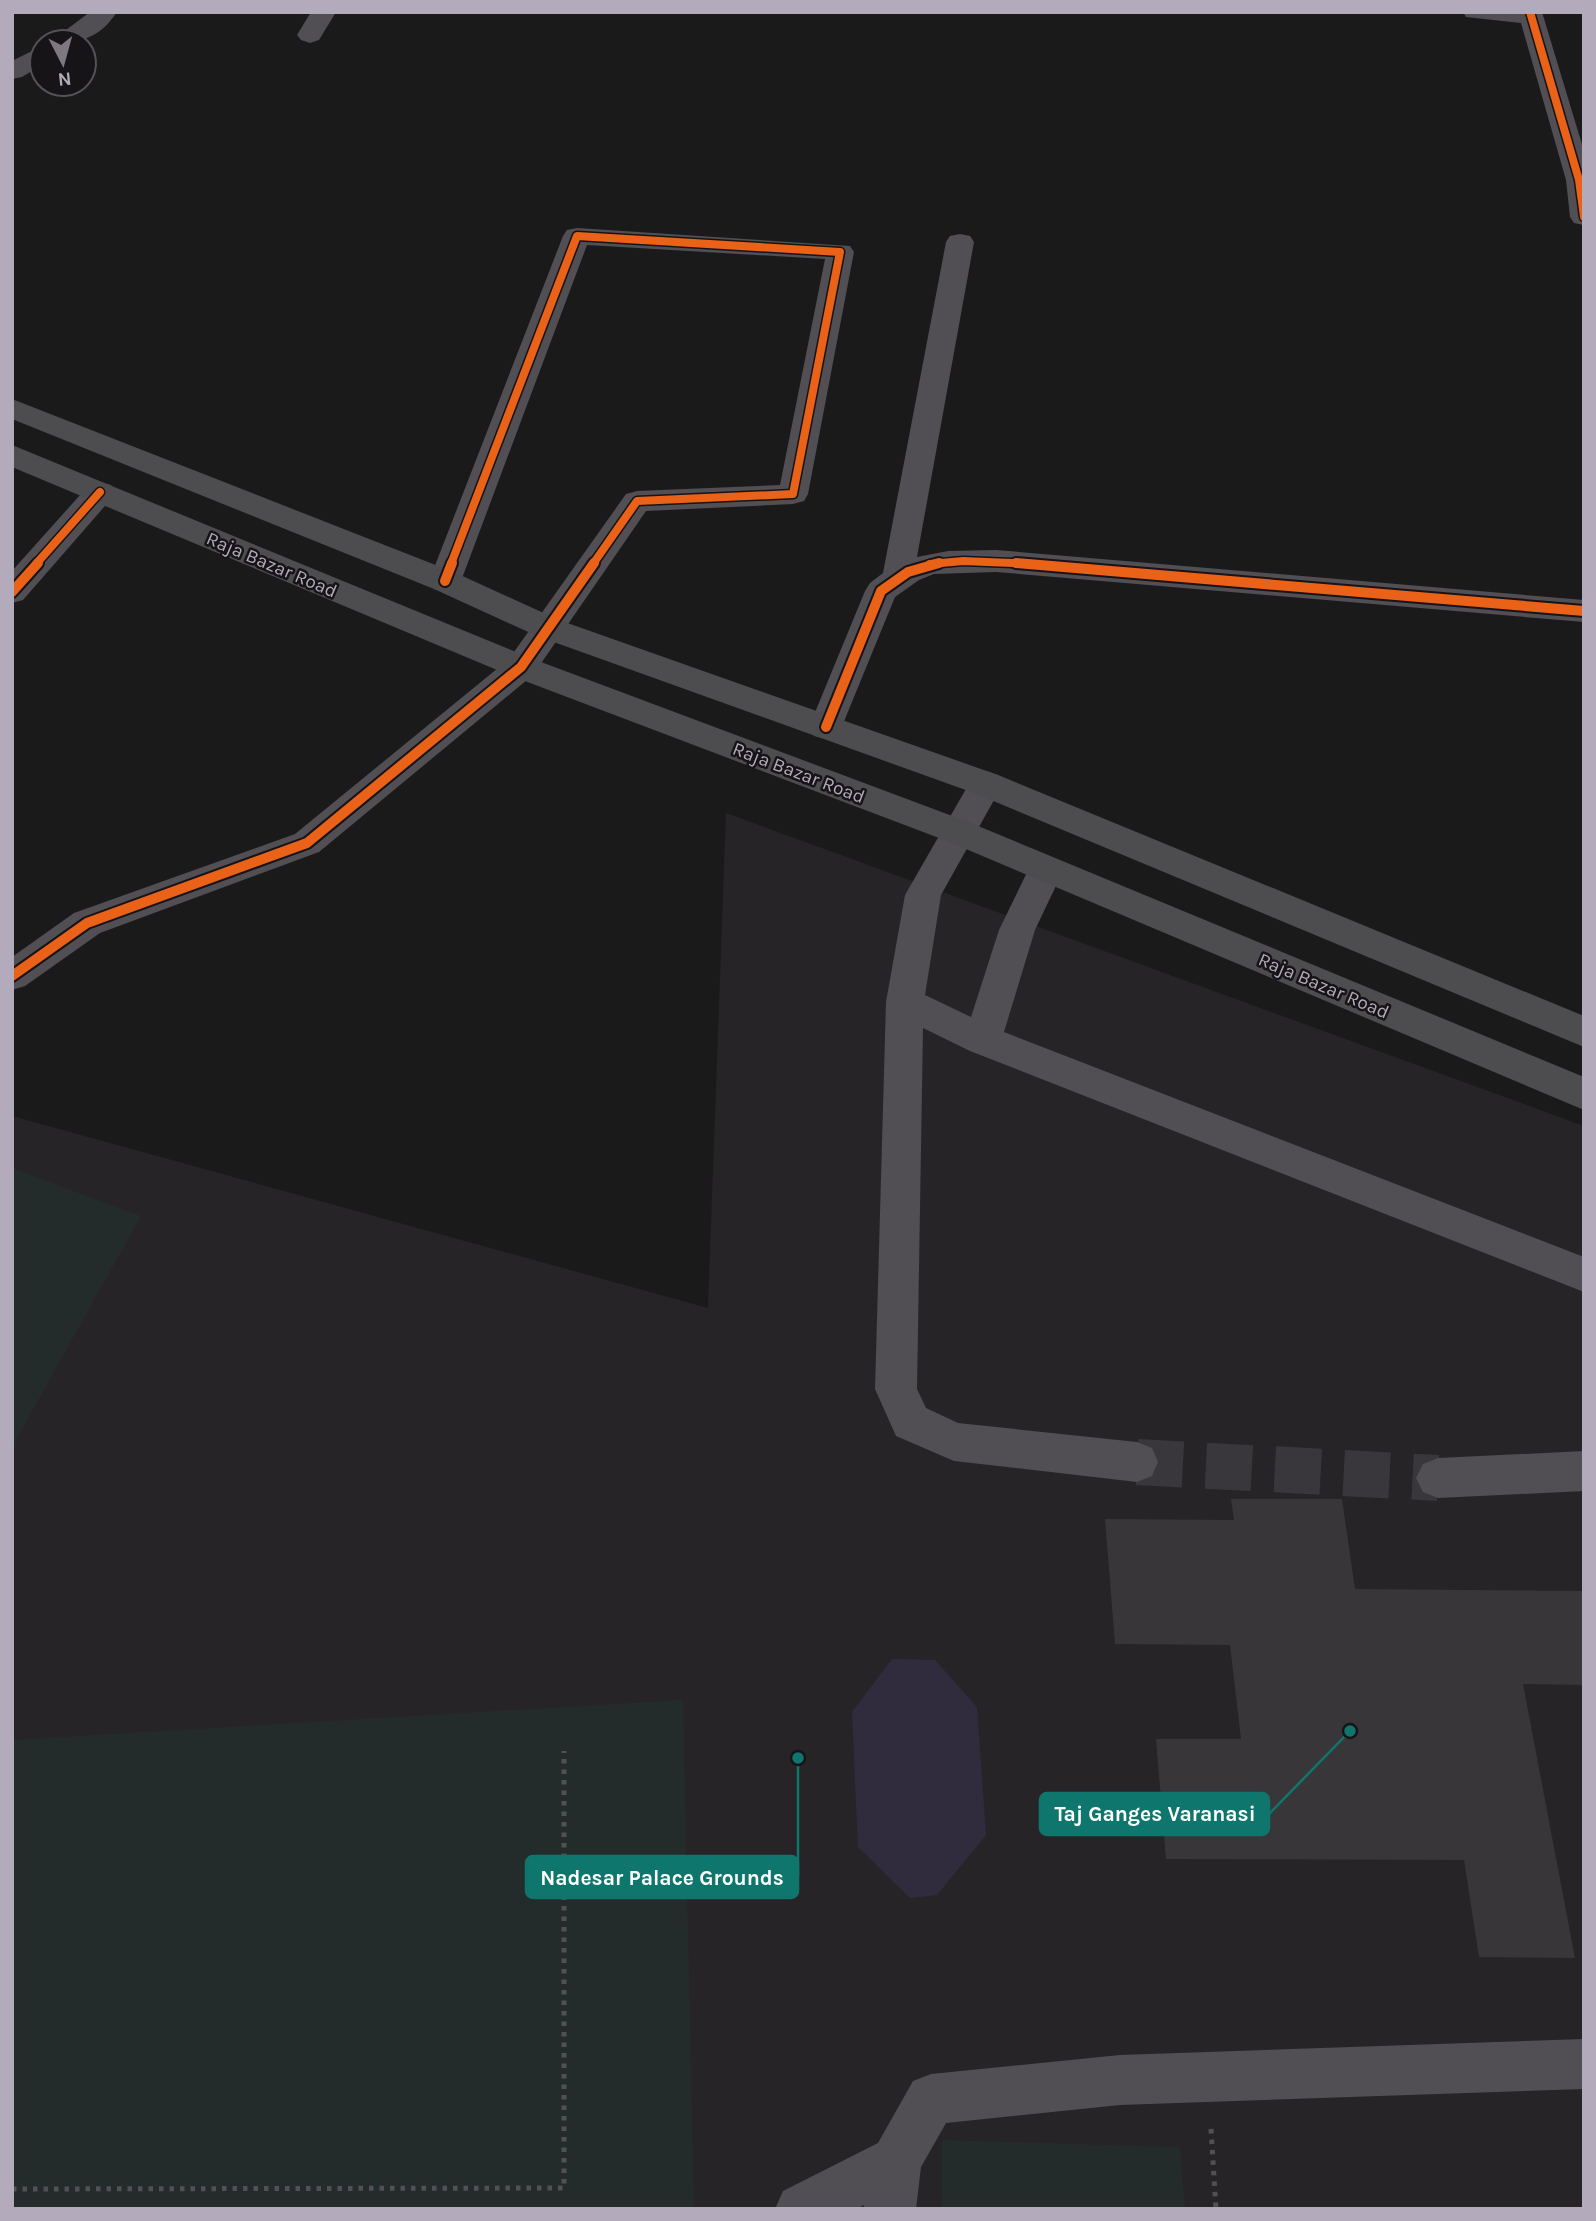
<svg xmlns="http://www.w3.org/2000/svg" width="1596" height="2221" font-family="Karla,sans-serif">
	<rect width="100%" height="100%" fill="#1b1a1b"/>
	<polygon fill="#262427" points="726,813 1584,1126 1584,2209 12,2209 12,1116 708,1308"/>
	<g fill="#242c2b">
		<polygon points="12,1168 141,1216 12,1447"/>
		<polygon points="683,1700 694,2209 12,2209 12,1740"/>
		<polygon points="942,2140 1180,2147 1185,2209 942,2209"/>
	</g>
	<polygon fill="#312c3d" points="892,1659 935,1660 977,1707 986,1835 937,1895 910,1898 858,1847 852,1712"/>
	<polygon fill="#383638" points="1231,1499 1342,1499 1355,1589 1584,1591 1584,1685 1523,1684 1575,1958 1479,1957 1464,1860 1166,1859 1156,1739 1241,1739 1230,1645 1115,1644 1105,1519 1234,1520"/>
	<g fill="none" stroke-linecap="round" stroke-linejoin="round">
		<polyline stroke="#39373b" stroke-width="46" stroke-dasharray="46 23" stroke-linecap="butt" points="1137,1462 1438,1478"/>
		<g stroke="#525055" stroke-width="5" stroke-dasharray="4.5 6" stroke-linecap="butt">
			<polyline points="1211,2129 1216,2209"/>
			<polyline points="12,2189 564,2188 564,1751"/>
		</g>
		<g fill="#514e54" fill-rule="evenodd">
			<path d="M 90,12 L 117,12 C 98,40 81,42 50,42 Z"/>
			<polygon points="311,12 336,12 319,40 310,43 301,40 297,35"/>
			<polygon points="1463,12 1542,12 1584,151 1584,225 1574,223 1570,217 1566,180 1521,23 1466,17"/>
			<polygon points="42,46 42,65 22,77 12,79 12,61"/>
			<polygon points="577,228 850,246 854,252 808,494 804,501 793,504 646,511 533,675 319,852 100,933 25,986 12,990 12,957 74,913 295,834 509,659 626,494 637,491 780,485 825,259 587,245 461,581 456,589 445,592 434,589 429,581 563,236 567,230"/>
			<polygon points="960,234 970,236 974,242 917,557 948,551 996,550 1584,600 1584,622 996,572 934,574 919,580 895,597 838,736 826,739 814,736 809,727 865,591 870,583 883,573 946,242 950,236"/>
			<polygon points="100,482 111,485 115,492 111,499 23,600 12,603 12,571 89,485"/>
			<polygon points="986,771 998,775 1003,784 941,895 925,995 971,1017 999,930 1033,860 1046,856 1059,860 1064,869 1035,930 1004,1032 1584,1257 1584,1292 970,1051 923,1028 917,1389 926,1408 958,1423 1137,1442 1152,1448 1158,1462 1152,1476 1137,1482 954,1461 896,1436 875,1389 886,1002 905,895 974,775"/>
			<polygon points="1584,1451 1584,1491 1438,1498 1423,1492 1416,1478 1423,1464 1438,1458"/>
			<polygon points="1584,2039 1584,2089 1120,2105 946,2123 921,2167 916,2209 864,2209 864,2205 856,2209 775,2209 783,2191 878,2143 913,2081 931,2074 1120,2055"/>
		</g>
		<g fill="#4d4c4f" fill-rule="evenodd">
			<polygon points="12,399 456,573 559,620 998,775 1584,1016 1584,1047 974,793 537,636 434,589 12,419"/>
			<polygon points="12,445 533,659 971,823 1584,1077 1584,1110 947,841 509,675 12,467"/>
		</g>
		<defs>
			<g id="cycleway-far1">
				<polyline points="1530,12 1579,180 1584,217"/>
				<polyline points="36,564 100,492"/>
				<polyline points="451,564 577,236 840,252 793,494 637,501 593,564"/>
				<polyline points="930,564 963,561 1036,564"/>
			</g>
			<g id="cycleway">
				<polyline points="1016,563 1584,611"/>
				<polyline points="445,581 452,563"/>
				<polyline points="12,592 38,563"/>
				<polyline points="826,727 881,591 908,572 939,563"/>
				<polyline points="12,976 87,923 307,843 521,667 594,563"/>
			</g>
		</defs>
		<use href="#cycleway-far1" stroke="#161417" stroke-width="11"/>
		<use href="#cycleway" stroke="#161417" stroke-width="14"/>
		<use href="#cycleway-far1" stroke="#ea6118" stroke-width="8"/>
		<use href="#cycleway" stroke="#ea6118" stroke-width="10"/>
	</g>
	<g text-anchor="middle" stroke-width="5" stroke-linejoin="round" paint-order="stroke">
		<g font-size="19" fill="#b3abbb" stroke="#161417">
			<text transform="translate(272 564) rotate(23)" y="7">Raja Bazar Road</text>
			<text transform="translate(799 772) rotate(21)" y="7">Raja Bazar Road</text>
			<text transform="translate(1324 985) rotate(23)" y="7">Raja Bazar Road</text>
		</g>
	</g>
	<path fill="none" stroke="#0f766e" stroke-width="2.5" d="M1350 1731L1269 1814M798 1758L798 1877"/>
	<g fill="#0f766e" stroke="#161417" stroke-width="2.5">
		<circle cx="1350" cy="1731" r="7"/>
		<circle cx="798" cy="1758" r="7"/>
	</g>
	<g fill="#0f766e" stroke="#0f766e" stroke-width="2.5">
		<rect x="1040" y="1793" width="229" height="42" rx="7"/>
		<rect x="526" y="1856" width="272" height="42" rx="7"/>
	</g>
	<g font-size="21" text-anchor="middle" font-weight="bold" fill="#fff">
		<text x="1155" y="1821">Taj Ganges Varanasi</text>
		<text x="662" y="1885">Nadesar Palace Grounds</text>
	</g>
	<rect width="1596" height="2221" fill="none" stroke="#b3abbb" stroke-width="28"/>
	<g transform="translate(63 63) rotate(174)"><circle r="33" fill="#161417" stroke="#555059" stroke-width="2"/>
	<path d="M0-5L12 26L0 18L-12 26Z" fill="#7e7883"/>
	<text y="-10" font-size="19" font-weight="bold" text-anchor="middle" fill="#b3abbb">N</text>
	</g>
</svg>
